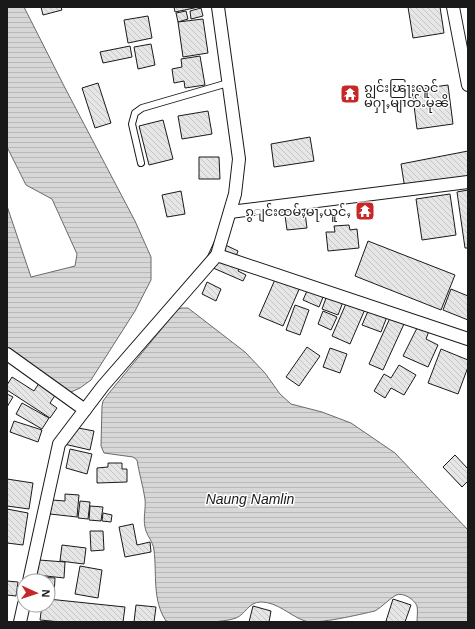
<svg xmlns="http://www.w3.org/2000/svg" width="475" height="629" font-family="Arial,'Noto Sans Myanmar',sans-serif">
	<defs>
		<pattern id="water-rules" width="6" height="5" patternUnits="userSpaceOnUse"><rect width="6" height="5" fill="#d7d7d7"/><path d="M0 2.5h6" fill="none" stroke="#b8b8b8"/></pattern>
		<pattern id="building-back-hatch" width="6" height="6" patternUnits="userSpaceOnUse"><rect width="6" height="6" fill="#e6e6e6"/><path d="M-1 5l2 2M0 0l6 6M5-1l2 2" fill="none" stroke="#c5c5c5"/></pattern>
	</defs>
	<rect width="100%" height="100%" fill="#fff"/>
	<g fill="url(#water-rules)" stroke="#6a6a6a">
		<polygon points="7,7 24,7 64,86 135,221 151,257 151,280 135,311 91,380 80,388 71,392 62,391 7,349 7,206 31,277 75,266 77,254 52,199 26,185 7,147"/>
		<path d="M 182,308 L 188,308 L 245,352 L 265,373 L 280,394 L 291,404 L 322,412 L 351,423 L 395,453 L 468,530 L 468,622 L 417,622 C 417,617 418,611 417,606 C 414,599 403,592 396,595 C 389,599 382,607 375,611 C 361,614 317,625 305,621 C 290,616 278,602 261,602 C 248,602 246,614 236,618 C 224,623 179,624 166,621 C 152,600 157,574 154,550 C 153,541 146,535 145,527 C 143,518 146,509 145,499 C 143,486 139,473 137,460 L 133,457 L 104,453 L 101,446 L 102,406 L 103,401 L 109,393 L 178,309 Z"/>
	</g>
	<g fill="url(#building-back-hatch)" stroke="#1a1a1a">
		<polygon points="41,7 61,7 62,10 43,15"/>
		<polygon points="174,7 199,7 175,12"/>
		<polygon points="408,7 440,7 444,33 413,38"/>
		<polygon points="201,8 203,16 191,19 190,11"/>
		<polygon points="186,11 188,19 178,22 176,13"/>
		<polygon points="148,16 152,38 128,43 124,20"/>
		<polygon points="203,19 208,53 183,57 178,22"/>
		<polygon points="151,44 155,65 138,69 134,47"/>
		<polygon points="130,46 132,57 103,63 100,52"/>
		<polygon points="200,56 205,85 185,88 184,81 174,83 172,69 182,67 181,59"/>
		<polygon points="98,83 111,123 95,128 82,88"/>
		<polygon points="448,85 453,124 417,129 412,90"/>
		<polygon points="208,111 212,134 182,139 178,116"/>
		<polygon points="163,120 173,159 149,165 139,126"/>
		<polygon points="310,137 314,161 274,167 271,144"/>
		<polygon points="468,151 468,180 405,189 401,164"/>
		<polygon points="199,157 219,157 220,179 199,179"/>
		<polygon points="468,190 468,248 465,248 457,192"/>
		<polygon points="181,191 185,214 167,217 162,195"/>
		<polygon points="450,194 456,235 422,240 416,199"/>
		<polygon points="304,205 307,228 287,230 284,208"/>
		<polygon points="349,225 350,230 357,229 359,248 328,251 326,232 335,232 334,226"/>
		<polygon points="215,240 238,251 235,259 242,262 238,271 246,275 243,281 204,264"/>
		<polygon points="368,241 455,275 441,310 355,276"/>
		<polygon points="277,275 301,285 283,326 259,316"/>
		<polygon points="207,282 221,289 216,301 202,294"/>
		<polygon points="310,284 326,290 319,307 303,300"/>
		<polygon points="330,287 346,294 338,315 322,309"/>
		<polygon points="451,289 468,296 468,320 443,310"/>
		<polygon points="348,299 366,307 350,344 332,336"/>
		<polygon points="372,302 390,309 381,332 362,325"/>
		<polygon points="295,305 309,310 300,335 286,330"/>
		<polygon points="323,311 337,317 331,330 318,324"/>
		<polygon points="390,318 404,324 383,370 369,364"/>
		<polygon points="418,326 429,331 426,339 438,345 428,367 403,356"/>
		<polygon points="307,347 320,356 299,386 286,377"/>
		<polygon points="330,348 347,354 340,373 323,367"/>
		<polygon points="441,349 468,360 468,367 458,394 428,383"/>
		<polygon points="399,365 416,375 404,395 391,388 385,398 374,391 384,374 391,378"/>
		<polygon points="12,377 34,391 41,380 58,391 50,403 57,408 50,418 7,390 7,385"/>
		<polygon points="7,394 13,397 7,407"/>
		<polygon points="22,403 49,418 42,429 16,414"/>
		<polygon points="14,421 42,430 38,442 10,432"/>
		<polygon points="68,426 94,431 90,450 64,444"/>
		<polygon points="70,449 92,454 87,474 66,468"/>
		<polygon points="455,455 468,469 468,481 462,487 443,467"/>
		<polygon points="108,463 122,463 122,469 127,469 127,482 97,483 97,468 108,467"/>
		<polygon points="7,479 33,483 29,509 7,506"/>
		<polygon points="65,494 79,495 77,517 50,514 52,500 65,501"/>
		<polygon points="80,501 90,502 88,519 78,518"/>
		<polygon points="90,506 103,507 101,521 89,520"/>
		<polygon points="7,509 28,513 23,545 7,543"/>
		<polygon points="103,513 112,515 111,522 102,521"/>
		<polygon points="133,524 137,545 150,542 151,552 125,557 119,527"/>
		<polygon points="90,531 103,531 104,550 91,551"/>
		<polygon points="62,545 86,548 84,564 60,561"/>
		<polygon points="39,560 65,562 64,578 37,575"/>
		<polygon points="80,566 102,570 98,598 75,594"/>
		<polygon points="35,577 55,578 54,596 48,596 48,581 35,581"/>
		<polygon points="7,581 18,582 16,596 7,595"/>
		<polygon points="48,599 125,607 123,622 61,622 40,620 42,605 48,605"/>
		<polygon points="393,599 411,605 405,622 390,622 386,621"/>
		<polygon points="136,605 156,607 154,622 134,622"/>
		<polygon points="253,606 271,611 269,622 249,622"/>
	</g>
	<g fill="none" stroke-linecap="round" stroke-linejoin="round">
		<defs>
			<polyline id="service" points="141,163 132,124 135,113 142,108 228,83"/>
			<g id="minor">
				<polyline points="453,7 468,85"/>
				<polyline points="230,212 468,182"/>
				<polyline points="217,255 468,339"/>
				<polyline points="7,354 85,410"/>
				<polyline points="29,581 59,444 103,386 217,255 235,194 239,159 218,7"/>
				<polyline points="20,622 24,604"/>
			</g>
		</defs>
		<use href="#service" stroke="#1a1a1a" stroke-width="8"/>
		<use href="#minor" stroke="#1a1a1a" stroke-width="14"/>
		<use href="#service" stroke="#fff" stroke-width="6"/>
		<use href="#minor" stroke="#fff" stroke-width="12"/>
	</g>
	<defs>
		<symbol id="temple-square" viewBox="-11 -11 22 22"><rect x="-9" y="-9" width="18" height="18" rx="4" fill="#c62828" stroke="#fff"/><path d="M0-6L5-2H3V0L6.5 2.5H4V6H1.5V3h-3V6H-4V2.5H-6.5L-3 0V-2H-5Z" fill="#fff"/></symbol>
	</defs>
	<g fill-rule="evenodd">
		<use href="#temple-square" x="339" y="83" width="22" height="22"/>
		<use href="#temple-square" x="354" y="200" width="22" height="22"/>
	</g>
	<g text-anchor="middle" stroke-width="3" stroke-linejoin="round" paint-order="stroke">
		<g font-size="13" fill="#1a1a1a" stroke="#fff" text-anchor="start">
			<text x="364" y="92">ၵျွင်းၽြႃးလူင်<tspan x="364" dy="15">မႁႃႇမျၢတ်ႉမုၼိ</tspan></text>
			<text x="351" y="216" text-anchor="end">ၵွျင်းထမ်ႇမႃႇယူင်ႇ</text>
		</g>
		<g font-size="14" font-style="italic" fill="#1a1a1a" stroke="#fff">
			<text x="250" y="504">Naung Namlin</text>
		</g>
	</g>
	<rect width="475" height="629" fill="none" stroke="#1a1a1a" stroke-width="16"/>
	<g transform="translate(36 593) rotate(93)"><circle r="19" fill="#ffffff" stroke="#a3a3a3"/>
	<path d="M0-3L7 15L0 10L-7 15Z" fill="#c62828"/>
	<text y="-6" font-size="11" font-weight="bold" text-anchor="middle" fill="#1a1a1a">N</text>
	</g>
</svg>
